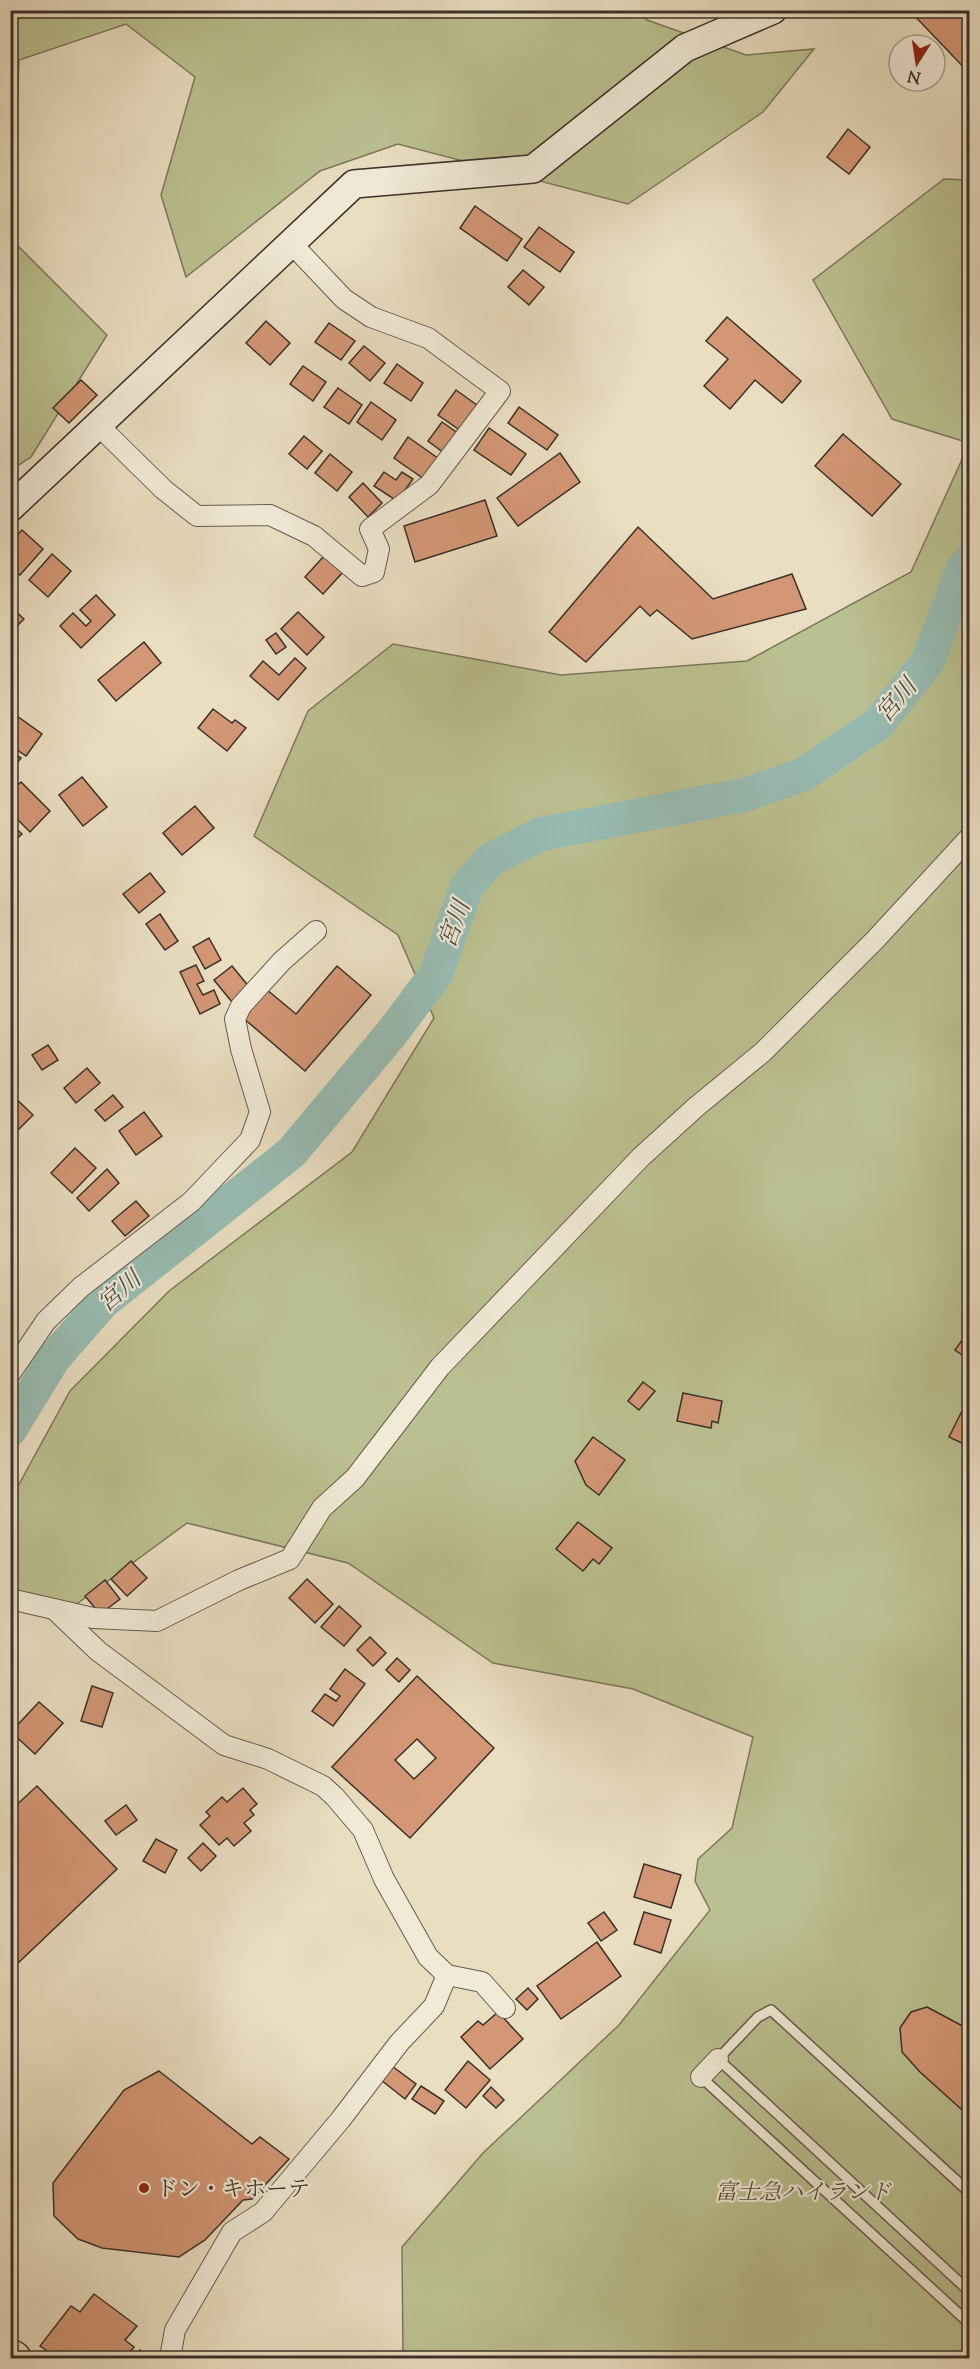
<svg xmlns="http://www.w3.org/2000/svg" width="980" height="2369" font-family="'Sorts Mill Goudy','Noto Serif JP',serif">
	<rect width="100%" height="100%" fill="#eadec1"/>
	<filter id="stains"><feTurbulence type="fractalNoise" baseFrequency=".00333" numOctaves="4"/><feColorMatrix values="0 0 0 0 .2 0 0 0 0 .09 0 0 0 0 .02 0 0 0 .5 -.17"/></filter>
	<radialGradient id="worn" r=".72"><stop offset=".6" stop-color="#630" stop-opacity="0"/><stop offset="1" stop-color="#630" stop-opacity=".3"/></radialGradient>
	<g fill="#bbc090" stroke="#7c785c" stroke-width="1.5">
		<polygon points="10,11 638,11 647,20 746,55 814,49 763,112 628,204 398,144 320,171 186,277 161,195 195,77 126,24 19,60 12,240 107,335 31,457 11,470"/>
		<polygon points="944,179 969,180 969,443 892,419 813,280"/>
		<polygon points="969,444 969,2358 403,2358 402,2247 483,2153 619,2025 710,1910 695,1881 698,1859 732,1828 753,1737 633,1689 493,1663 348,1563 187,1523 59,1617 11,1608 11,1499 70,1391 169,1291 352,1152 434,1018 398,935 254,836 308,711 393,644 561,675 747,661 911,572"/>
	</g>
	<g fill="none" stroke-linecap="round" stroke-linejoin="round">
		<polyline stroke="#98bcb3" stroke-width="34" points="10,1430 54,1358 103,1302 291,1153 391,1034 436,974 467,886 491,859 541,834 744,795 803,775 878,724 928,661 963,569 970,560"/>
	</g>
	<g fill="#d39775" stroke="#3c3029" stroke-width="1.5" fill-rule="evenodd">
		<polygon points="909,10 965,10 970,15 970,74"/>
		<polygon points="848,129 870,147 849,174 827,157"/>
		<polygon points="475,206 522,239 507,261 460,228"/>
		<polygon points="539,227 574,252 560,272 524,247"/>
		<polygon points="523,270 544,287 529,305 508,287"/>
		<polygon points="727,317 801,381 782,403 755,380 730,409 704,386 728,359 706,341"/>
		<polygon points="266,321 290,343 270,365 246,343"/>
		<polygon points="329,323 355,341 341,360 315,342"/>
		<polygon points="364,346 385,363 370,381 349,363"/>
		<polygon points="397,364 423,383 411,401 384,383"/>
		<polygon points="303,366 326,382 313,401 290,384"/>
		<polygon points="81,380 97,395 69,423 53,408"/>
		<polygon points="338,388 362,405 349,424 324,407"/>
		<polygon points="456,390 481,408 464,433 438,415"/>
		<polygon points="371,402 396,420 382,440 357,422"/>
		<polygon points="519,407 558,435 547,450 508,423"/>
		<polygon points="442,422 462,436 448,456 428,441"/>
		<polygon points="489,428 526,454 511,475 474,450"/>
		<polygon points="843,434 901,484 872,516 815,466"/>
		<polygon points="304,436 322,451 307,469 289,454"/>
		<polygon points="408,437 439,459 424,479 394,458"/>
		<polygon points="560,453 580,482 518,526 497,498"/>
		<polygon points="330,454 352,472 337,491 315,473"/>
		<polygon points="384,472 396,480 402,472 413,479 397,501 374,486"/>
		<polygon points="363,483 382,503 368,517 349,497"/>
		<polygon points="485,500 497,536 415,562 404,526"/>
		<polygon points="638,527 713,599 792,574 806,609 692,639 657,610 650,616 640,606 586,662 549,632"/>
		<polygon points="22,530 43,549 20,575 10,567 10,543"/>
		<polygon points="52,554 71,571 48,597 29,580"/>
		<polygon points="324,556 343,572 323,594 305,577"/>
		<polygon points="96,595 115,615 81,648 60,626 73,613 86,626 91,621 80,610"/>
		<polygon points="10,606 24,619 10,633"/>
		<polygon points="298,612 324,637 307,655 281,629"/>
		<polygon points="276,633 286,647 276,654 266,640"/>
		<polygon points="144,642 161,663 116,701 98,680"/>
		<polygon points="295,658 306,668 278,700 250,676 263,661 279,675"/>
		<polygon points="213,709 232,723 235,720 246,728 227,751 198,728"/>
		<polygon points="10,711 42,734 26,756 10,745"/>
		<polygon points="10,751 21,758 10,772"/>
		<polygon points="82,777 107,807 83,826 59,795"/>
		<polygon points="21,782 50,811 30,832 10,812 10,792"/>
		<polygon points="195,806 214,828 182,855 163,833"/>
		<polygon points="10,823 22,834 10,845"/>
		<polygon points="150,873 165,892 139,913 123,894"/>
		<polygon points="160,914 178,941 165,950 146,924"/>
		<polygon points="209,938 221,960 205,969 193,947"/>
		<polygon points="196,965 204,981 197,984 203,995 214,990 220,1004 200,1014 180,972"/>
		<polygon points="232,966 250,988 232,1002 214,980"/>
		<polygon points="337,966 371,995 305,1071 242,1017 266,989 296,1014"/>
		<polygon points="48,1045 58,1060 42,1070 32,1055"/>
		<polygon points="87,1068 100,1083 76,1103 64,1088"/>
		<polygon points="10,1093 33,1115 15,1133 10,1128"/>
		<polygon points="113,1095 123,1107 105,1121 95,1110"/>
		<polygon points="144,1112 162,1136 136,1155 119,1131"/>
		<polygon points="75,1148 96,1168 72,1193 51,1173"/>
		<polygon points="107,1169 119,1183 89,1211 77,1198"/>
		<polygon points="136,1201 149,1216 125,1236 112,1221"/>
		<polygon points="970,1329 970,1360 955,1350"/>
		<polygon points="643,1382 655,1391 639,1410 628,1401"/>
		<polygon points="683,1393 722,1401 718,1423 712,1421 711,1428 677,1421"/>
		<polygon points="962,1411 970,1415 970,1447 949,1437"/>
		<polygon points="593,1437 625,1460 599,1495 586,1485 575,1461"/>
		<polygon points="578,1522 612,1548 599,1564 593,1559 583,1571 556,1549"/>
		<polygon points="131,1561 147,1578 127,1596 111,1579"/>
		<polygon points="307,1579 333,1604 315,1623 289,1598"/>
		<polygon points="105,1580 120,1599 100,1614 85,1596"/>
		<polygon points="339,1606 361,1626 344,1646 321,1627"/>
		<polygon points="370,1637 386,1653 373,1666 357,1650"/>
		<polygon points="397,1658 410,1670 399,1682 386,1670"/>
		<polygon points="345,1669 365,1684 333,1726 312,1711 325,1694 336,1701 340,1696 330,1689"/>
		<path d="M 417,1676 L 494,1748 L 410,1838 L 332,1767 ZM 417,1739 L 436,1758 L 414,1779 L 395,1760 Z"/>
		<polygon points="92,1686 113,1693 102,1727 81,1721"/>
		<polygon points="39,1702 63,1723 35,1754 11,1732"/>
		<polygon points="37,1786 117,1869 16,1965 10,1959 10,1811"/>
		<polygon points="243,1788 257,1804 250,1810 254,1815 244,1823 251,1831 234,1846 227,1838 219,1845 200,1825 210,1816 206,1812 222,1797 227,1802"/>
		<polygon points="126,1805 137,1820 116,1835 105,1821"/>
		<polygon points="156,1839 177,1850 165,1873 143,1861"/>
		<polygon points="203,1843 216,1856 201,1871 188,1858"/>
		<polygon points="644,1864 681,1875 671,1908 634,1897"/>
		<polygon points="604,1912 617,1930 601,1941 588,1923"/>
		<polygon points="644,1912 671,1920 661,1953 634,1944"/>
		<polygon points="597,1942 621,1976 561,2019 537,1986"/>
		<polygon points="528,1988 538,1999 527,2010 516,1999"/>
		<polygon points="927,2007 970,2030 970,2117 920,2072 902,2052 900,2028 911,2012"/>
		<polygon points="498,2012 523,2039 490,2069 461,2037 478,2021 483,2025"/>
		<polygon points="468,2061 490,2080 466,2108 445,2090"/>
		<polygon points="392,2066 416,2084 405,2099 381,2080"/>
		<polygon points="159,2071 252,2144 260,2137 289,2159 252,2199 243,2200 205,2240 179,2257 102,2248 78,2239 54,2216 53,2183 124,2090"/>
		<polygon points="421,2086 444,2101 435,2114 412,2099"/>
		<polygon points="491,2087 504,2100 496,2108 483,2096"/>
		<polygon points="94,2294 137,2326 125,2340 134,2347 125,2358 79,2358 71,2353 67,2358 58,2358 40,2346 71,2306 80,2312"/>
		<polygon points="140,2350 149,2358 132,2358"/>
	</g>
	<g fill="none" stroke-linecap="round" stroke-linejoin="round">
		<defs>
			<g id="lane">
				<polyline points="701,2077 970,2324"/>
				<polyline points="970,2193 771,2010 758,2017 718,2059 970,2292"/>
				<polyline points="957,2358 970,2353"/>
			</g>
			<g id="street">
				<polyline points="98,425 163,489 197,516 270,515 314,536 362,576 374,572 379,549 370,529 429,485 500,391 428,338 371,317 344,299 291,243"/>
				<polyline points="10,1374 46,1321 81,1287 191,1202 250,1140 260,1112 241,1049 235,1019 241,1006 282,961 316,931"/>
				<polyline points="10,1599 93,1618 157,1621 239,1580 290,1559 322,1508 355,1478 440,1367 641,1157 696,1107 763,1052 875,940 970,837"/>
				<polyline points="54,1609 98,1651 224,1745 268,1759 323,1786 335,1797 363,1830 384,1879 428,1957 447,1975 482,1982 505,2008"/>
				<polyline points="701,2077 718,2059"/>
				<polyline points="170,2358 175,2330 232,2232 263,2212 341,2119 399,2043 434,2006 447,1975"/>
			</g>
			<polyline id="secondary" points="10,508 354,184 533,169 685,48 773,10"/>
			<polyline id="highway" points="10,2356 14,2358"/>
		</defs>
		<use href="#lane" stroke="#685c4f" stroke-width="12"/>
		<use href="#street" stroke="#685c4f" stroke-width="22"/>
		<use href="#secondary" stroke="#3c3029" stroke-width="30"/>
		<use href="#highway" stroke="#3c3029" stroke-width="36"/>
		<use href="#lane" stroke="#f1ead7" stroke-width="9"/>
		<use href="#street" stroke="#f1ead7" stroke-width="20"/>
		<use href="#secondary" stroke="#f1ead7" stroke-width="27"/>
		<use href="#highway" stroke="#eadec1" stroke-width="33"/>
	</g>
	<circle fill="#8f2418" stroke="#f1ead7" stroke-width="2" cx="144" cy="2188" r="6"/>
	<g text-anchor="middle" stroke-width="4.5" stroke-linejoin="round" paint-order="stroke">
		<g font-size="22" fill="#3c3029" stroke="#f1ead7" text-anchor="start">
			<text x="156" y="2196">ドン・キホーテ</text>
		</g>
		<g font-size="22" font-style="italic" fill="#554d3e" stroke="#f1ead7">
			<text x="803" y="2199">富士急ハイランド</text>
		</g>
		<g font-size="24" font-style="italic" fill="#4e4c45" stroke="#f1ead7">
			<text transform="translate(896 700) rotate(-50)" y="8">宮川</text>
			<text transform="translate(454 924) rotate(-70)" y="8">宮川</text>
			<text transform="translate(119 1291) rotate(-41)" y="8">宮川</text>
		</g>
	</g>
	<rect width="980" height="2369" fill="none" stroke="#eadec1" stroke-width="36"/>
	<rect x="12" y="12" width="956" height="2345" fill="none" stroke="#3c3029" stroke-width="3"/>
	<rect x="18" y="18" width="944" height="2333" fill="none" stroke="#3c3029" stroke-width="1.5"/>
	<g transform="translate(917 63) rotate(192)"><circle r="28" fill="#f1ead7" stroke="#a9a091" stroke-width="1.5"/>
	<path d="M0-4.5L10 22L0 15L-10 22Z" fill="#8f2418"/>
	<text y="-9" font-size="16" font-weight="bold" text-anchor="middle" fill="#3c3029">N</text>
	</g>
	<rect width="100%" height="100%" filter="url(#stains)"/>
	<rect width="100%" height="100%" fill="url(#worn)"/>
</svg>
